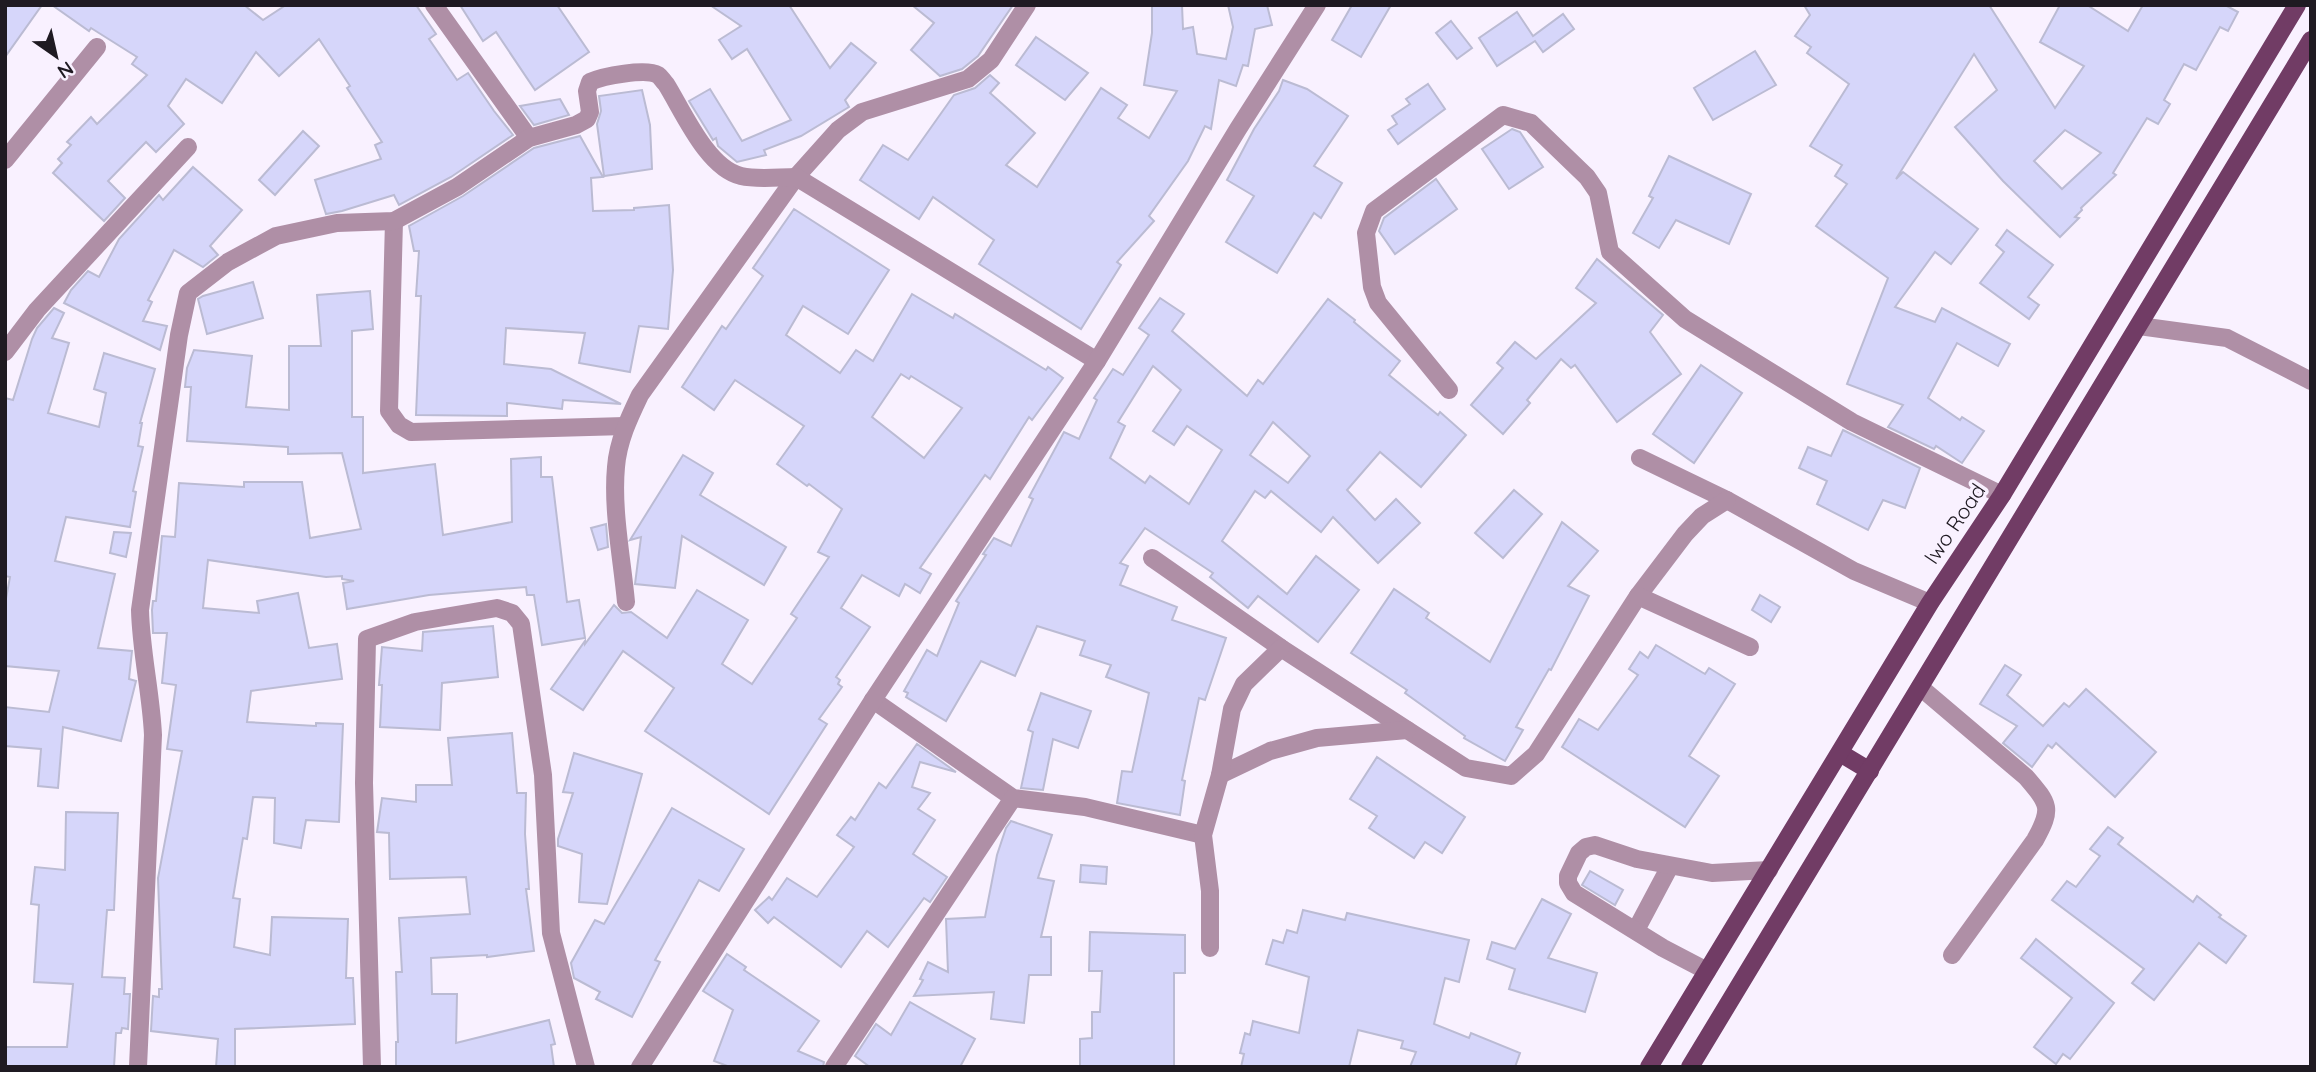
<svg xmlns="http://www.w3.org/2000/svg" width="2316" height="1072" font-family="Quicksand,sans-serif">
	<rect width="100%" height="100%" fill="#f9f1ff"/>
	<g fill="#d6d6fa" stroke="#bbbbd3" stroke-width="2" fill-rule="evenodd">
		<polygon points="5,5 42,5 5,57"/>
		<polygon points="52,5 244,5 263,20 286,5 416,5 436,34 429,39 457,80 468,73 494,111 513,135 451,177 399,205 394,195 342,211 326,214 315,180 381,159 375,145 382,142 347,88 350,86 319,39 279,76 256,52 222,103 186,79 168,106 184,124 156,152 146,142 108,181 125,198 104,221 53,173 62,163 58,159 71,145 67,142 91,117 97,124 147,75 132,64 137,57 91,28 89,31"/>
		<polygon points="460,5 557,5 589,52 535,90 496,32 483,41"/>
		<polygon points="710,5 789,5 830,68 851,43 876,63 845,100 849,107 801,136 764,150 766,155 737,162 718,146 716,138 713,140 689,101 710,89 742,141 791,120 747,49 732,59 719,40 741,26"/>
		<polygon points="912,5 1013,5 978,56 962,69 940,76 911,50 934,23"/>
		<polygon points="1152,5 1182,5 1183,29 1193,27 1197,54 1226,59 1233,27 1228,5 1267,5 1272,25 1255,29 1248,66 1243,65 1236,86 1219,80 1211,129 1205,126 1188,161 1149,216 1154,221 1117,262 1121,265 1081,329 979,264 994,240 933,197 919,219 860,180 883,145 908,160 954,95 975,88 990,75 999,83 990,93 1035,133 1006,165 1037,187 1101,88 1127,105 1118,118 1149,138 1177,91 1144,85 1152,33"/>
		<polygon points="1352,5 1391,5 1361,57 1332,40"/>
		<path d="M 1804,5 L 1989,5 L 2055,108 L 2084,66 L 2040,42 L 2060,5 L 2087,5 L 2128,31 L 2143,5 L 2225,5 L 2238,12 L 2228,31 L 2220,27 L 2196,70 L 2184,64 L 2164,100 L 2170,104 L 2158,124 L 2147,118 L 2113,173 L 2116,175 L 2081,208 L 2082,210 L 2075,217 L 2079,218 L 2060,237 L 2003,181 L 1955,127 L 1997,90 L 1974,54 L 1896,179 L 1903,172 L 1978,229 L 1951,264 L 1935,252 L 1895,307 L 1935,322 L 1942,308 L 2010,344 L 1998,366 L 1957,343 L 1928,398 L 1960,420 L 1962,417 L 1984,431 L 1962,463 L 1936,446 L 1934,449 L 1888,427 L 1903,405 L 1847,384 L 1888,278 L 1816,226 L 1847,184 L 1835,176 L 1842,165 L 1810,146 L 1849,84 L 1807,53 L 1811,47 L 1795,36 L 1810,15 ZM 2065,130 L 2101,153 L 2062,189 L 2034,161 Z"/>
		<polygon points="1517,12 1533,36 1563,14 1574,29 1543,52 1535,41 1497,66 1479,38"/>
		<polygon points="1451,21 1472,48 1457,59 1436,33"/>
		<polygon points="1036,37 1088,73 1065,100 1016,65"/>
		<polygon points="1755,51 1776,85 1713,120 1694,88"/>
		<polygon points="1283,80 1307,89 1348,116 1314,166 1342,183 1321,218 1314,213 1277,273 1226,242 1254,196 1227,180 1254,129 1279,91"/>
		<polygon points="1428,84 1445,109 1398,144 1388,130 1397,124 1392,116 1410,104 1406,99"/>
		<polygon points="642,90 650,125 652,169 604,176 597,124 601,111 599,96"/>
		<polygon points="560,99 569,115 534,125 520,106"/>
		<polygon points="1512,129 1520,132 1543,167 1509,189 1482,149"/>
		<polygon points="303,131 319,146 275,195 259,180"/>
		<polygon points="580,136 603,177 591,178 593,211 634,210 634,208 669,205 673,270 668,329 639,326 630,372 579,363 585,333 506,328 504,364 551,369 621,404 563,400 562,409 507,403 507,416 416,415 421,296 416,296 419,251 414,251 409,226 463,196 534,148"/>
		<polygon points="1669,156 1751,194 1729,244 1676,220 1659,248 1633,233 1653,198 1649,196"/>
		<polygon points="193,167 242,210 210,246 218,255 203,267 174,250 148,300 152,302 143,321 167,326 160,350 64,303 71,290 88,271 99,277 119,239 159,195 163,200"/>
		<polygon points="1436,179 1457,209 1395,254 1379,231 1384,218"/>
		<path d="M 794,209 L 889,270 L 848,334 L 803,306 L 786,335 L 840,373 L 856,350 L 873,361 L 912,294 L 953,318 L 955,314 L 1046,370 L 1048,367 L 1063,378 L 1032,420 L 1029,417 L 990,479 L 985,475 L 920,568 L 931,574 L 920,593 L 905,584 L 899,596 L 862,575 L 841,608 L 870,627 L 836,677 L 840,680 L 838,684 L 842,687 L 819,719 L 827,724 L 769,814 L 645,731 L 674,688 L 623,651 L 583,710 L 551,689 L 585,641 L 585,644 L 614,605 L 622,613 L 631,612 L 667,638 L 697,590 L 748,620 L 722,664 L 752,684 L 797,618 L 791,614 L 829,557 L 818,552 L 842,509 L 809,484 L 807,486 L 777,464 L 804,426 L 735,380 L 714,410 L 682,387 L 722,326 L 726,329 L 763,276 L 753,268 ZM 901,374 L 909,379 L 911,376 L 962,408 L 924,458 L 872,417 Z"/>
		<polygon points="2007,230 2053,265 2028,297 2039,305 2029,319 1980,283 2004,252 1996,245"/>
		<polygon points="1597,259 1663,315 1650,332 1681,374 1617,422 1575,365 1571,368 1561,359 1527,400 1530,403 1503,434 1471,405 1503,368 1497,363 1515,342 1536,359 1596,303 1576,288"/>
		<polygon points="253,282 263,318 207,334 198,299 203,296"/>
		<polygon points="370,291 373,329 352,331 352,417 363,417 363,473 435,464 443,535 512,522 511,459 541,457 541,477 552,477 567,602 579,600 585,638 542,645 534,595 527,595 526,587 429,595 347,609 343,583 354,581 342,579 342,576 326,577 208,560 203,608 259,613 257,601 298,593 309,648 337,644 342,679 251,691 247,722 316,726 316,723 343,724 339,822 306,820 301,848 274,843 275,798 253,797 247,839 243,838 233,898 240,899 234,947 270,955 272,917 348,919 346,978 353,978 355,1024 235,1029 235,1067 216,1067 218,1039 151,1031 153,996 159,997 159,989 162,989 158,878 182,751 167,749 176,685 162,683 167,633 153,633 152,610 153,601 156,601 162,536 175,537 179,483 244,487 244,482 302,482 310,538 361,529 342,453 288,454 288,447 187,441 191,387 185,387 187,368 194,350 252,356 246,407 289,410 289,346 321,346 317,295"/>
		<path d="M 1160,298 L 1184,314 L 1172,331 L 1247,396 L 1258,380 L 1263,384 L 1328,299 L 1355,320 L 1354,322 L 1400,361 L 1389,375 L 1438,415 L 1440,412 L 1466,435 L 1421,487 L 1380,452 L 1347,490 L 1375,520 L 1396,499 L 1420,523 L 1378,563 L 1333,517 L 1321,532 L 1271,491 L 1265,498 L 1255,491 L 1222,541 L 1287,594 L 1316,556 L 1359,590 L 1318,642 L 1258,596 L 1248,608 L 1210,577 L 1213,573 L 1145,528 L 1120,563 L 1128,566 L 1120,585 L 1177,607 L 1172,620 L 1226,638 L 1205,700 L 1199,698 L 1182,780 L 1185,781 L 1180,815 L 1117,803 L 1122,771 L 1132,772 L 1149,693 L 1106,677 L 1111,665 L 1080,655 L 1085,641 L 1037,626 L 1015,676 L 981,661 L 946,721 L 906,697 L 908,693 L 904,691 L 927,650 L 937,656 L 959,603 L 956,601 L 986,555 L 983,554 L 994,538 L 1011,546 L 1033,499 L 1029,497 L 1064,432 L 1079,439 L 1097,400 L 1094,398 L 1113,369 L 1123,375 L 1149,335 L 1139,328 ZM 1153,366 L 1181,390 L 1153,431 L 1174,445 L 1187,426 L 1222,450 L 1189,504 L 1150,476 L 1145,483 L 1110,458 L 1125,426 L 1118,422 ZM 1273,422 L 1310,456 L 1288,483 L 1250,455 Z"/>
		<polygon points="54,308 64,313 52,338 69,343 48,413 99,427 106,393 94,389 104,353 155,369 140,423 142,423 138,446 143,447 133,491 136,492 130,527 66,517 55,561 115,574 98,648 132,651 129,679 136,681 121,741 63,727 58,788 38,786 41,749 5,746 5,707 49,712 59,671 5,666 5,604 10,577 5,576 5,398 13,400 32,339 37,328"/>
		<polygon points="1701,365 1742,393 1694,463 1653,434"/>
		<polygon points="1843,430 1920,468 1905,508 1883,500 1868,530 1817,504 1827,481 1799,468 1808,447 1831,456"/>
		<polygon points="683,455 713,473 700,495 786,547 764,585 682,536 675,588 635,584 641,537 630,540"/>
		<polygon points="1514,490 1542,514 1503,558 1475,533"/>
		<polygon points="1562,522 1598,551 1568,586 1589,596 1551,670 1549,669 1516,727 1523,730 1505,761 1464,738 1465,736 1405,693 1407,690 1351,653 1394,589 1429,613 1426,618 1490,662"/>
		<polygon points="606,524 608,547 598,550 591,528"/>
		<polygon points="114,532 131,533 126,557 110,553"/>
		<polygon points="1760,595 1780,607 1771,622 1752,610"/>
		<polygon points="493,626 498,677 442,683 440,730 380,727 382,685 379,685 382,647 422,651 423,632"/>
		<polygon points="1656,645 1705,674 1709,668 1735,684 1689,756 1719,776 1685,827 1562,747 1579,719 1598,730 1638,675 1629,669 1640,652 1648,658"/>
		<polygon points="2005,665 2021,675 2007,695 2043,726 2064,703 2069,707 2086,689 2156,752 2115,797 2056,743 2052,748 2048,745 2032,767 2003,743 2017,726 1980,704"/>
		<polygon points="1041,693 1091,711 1078,748 1053,739 1043,790 1021,788 1033,732 1028,730"/>
		<polygon points="512,733 517,793 526,793 525,834 529,889 526,889 534,951 487,957 487,955 431,958 432,994 457,994 456,1043 549,1020 555,1044 551,1045 554,1067 396,1067 396,1042 398,1042 396,972 402,972 399,918 470,914 466,877 390,879 389,833 377,832 382,798 416,802 416,785 452,785 448,738"/>
		<polygon points="917,744 956,772 920,762 912,787 930,793 918,809 935,820 913,854 947,877 930,902 924,898 888,947 867,931 841,967 774,917 768,923 755,910 769,897 772,900 787,878 817,897 854,847 837,835 851,817 855,820 879,783 886,788"/>
		<polygon points="574,753 642,774 607,904 579,902 582,854 558,846 558,839 573,793 563,792"/>
		<polygon points="1377,757 1465,817 1442,853 1425,842 1414,858 1369,828 1377,816 1350,799"/>
		<polygon points="672,808 744,849 719,891 699,880 655,960 660,962 632,1017 596,999 600,992 574,978 571,963 595,920 604,924"/>
		<polygon points="66,812 118,813 114,910 107,910 102,977 125,978 124,994 130,994 128,1029 122,1028 121,1033 116,1033 114,1067 5,1067 5,1047 67,1047 73,984 34,982 39,905 31,904 35,867 65,870"/>
		<polygon points="1011,821 1052,835 1038,878 1054,881 1041,937 1051,937 1051,975 1029,975 1024,1023 991,1019 994,992 914,996 923,980 920,979 928,962 948,972 946,919 985,917 997,855 1006,828"/>
		<polygon points="2108,827 2123,838 2118,844 2193,902 2197,896 2221,915 2219,917 2246,936 2226,963 2199,943 2154,1000 2132,983 2144,969 2052,900 2067,881 2076,887 2100,856 2090,849"/>
		<polygon points="1081,865 1107,867 1106,884 1080,882"/>
		<polygon points="1590,871 1623,890 1615,905 1582,885"/>
		<polygon points="1542,899 1571,914 1548,958 1597,973 1585,1012 1509,989 1515,969 1487,959 1492,942 1515,949"/>
		<polygon points="1303,910 1345,920 1347,913 1469,940 1459,982 1445,978 1434,1024 1469,1038 1471,1033 1520,1053 1515,1067 1410,1067 1416,1052 1401,1048 1403,1041 1358,1030 1349,1067 1241,1067 1244,1054 1240,1053 1245,1033 1250,1035 1253,1021 1299,1033 1309,977 1266,964 1273,940 1283,943 1287,930 1297,933"/>
		<polygon points="1090,932 1185,935 1185,973 1174,973 1174,1067 1080,1067 1080,1039 1092,1038 1092,1012 1100,1012 1102,971 1089,971"/>
		<polygon points="2036,939 2114,1003 2070,1059 2063,1054 2056,1064 2034,1047 2072,998 2021,958"/>
		<polygon points="727,954 746,967 744,970 819,1021 798,1051 824,1062 823,1067 730,1067 714,1061 733,1010 703,991"/>
		<polygon points="910,1002 975,1039 960,1067 870,1067 855,1056 876,1024 891,1035"/>
	</g>
	<g fill="none" stroke-linecap="round" stroke-linejoin="round">
		<g stroke="#af8fa6" stroke-width="18">
			<polyline points="434,5 529,138"/>
			<polyline points="5,160 97,47"/>
			<polyline points="394,221 389,411 399,425 411,432 625,426"/>
			<polyline points="2139,326 2227,338 2311,381"/>
			<polyline points="5,352 37,310 188,147"/>
			<polyline points="1449,390 1378,303 1372,287 1366,233 1374,211 1503,115 1531,123 1587,177 1598,193 1610,252 1685,319 1852,422 2002,495"/>
			<polyline points="1640,458 1727,500 1854,571 1930,603"/>
			<polyline points="1152,558 1281,648 1466,768 1511,776 1536,754 1638,596 1685,534 1702,516 1727,500"/>
			<polyline points="1638,596 1750,647"/>
			<path d="M 626,602 C 622,559 612,509 616,467 C 618,441 629,418 640,395 L 796,177 L 838,130 L 862,112 L 968,79 L 991,60 L 1027,5"/>
			<path d="M 1920,687 L 2026,777 C 2049,804 2053,808 2035,840 L 1952,955"/>
			<polyline points="873,700 1013,798 1085,807 1203,835"/>
			<polyline points="1220,775 1270,751 1317,738 1407,730"/>
			<polyline points="1636,930 1670,866"/>
			<polyline points="1210,948 1210,891 1203,835 1220,775 1232,709 1244,684 1281,648"/>
			<polyline points="1707,971 1663,948 1574,893 1568,883 1568,876 1579,853 1586,847 1595,845 1637,859 1712,873 1769,870"/>
			<path d="M 138,1067 L 153,735 C 151,693 141,652 140,610 L 179,335 L 188,293 L 228,262 L 276,236 L 337,223 L 394,221 L 457,187 L 529,138 L 576,125 L 587,119 L 590,112 L 587,91 L 590,82 C 603,76 646,68 658,75 C 661,77 663,81 666,84 C 683,111 707,168 741,176 C 758,180 779,177 796,177 L 1097,361"/>
			<polyline points="372,1067 364,783 367,639 415,622 497,608 512,613 521,624 543,775 551,933 586,1067"/>
			<polyline points="640,1067 873,700 1097,361 1238,129 1317,5"/>
			<polyline points="834,1067 1013,798"/>
		</g>
		<g stroke="#713c65" stroke-width="18">
			<polyline points="1840,753 1870,771"/>
			<polyline points="1649,1067 1930,603 2002,495 2297,5"/>
			<polyline points="1690,1067 2311,40"/>
		</g>
	</g>
	<g text-anchor="middle" stroke-width="7" stroke-linejoin="round" paint-order="stroke">
		<g font-size="21" fill="#1f1a22" stroke="#f9f1ff">
			<text transform="translate(1955 524) rotate(-56)" y="7">Iwo Road</text>
		</g>
	</g>
	<rect width="2316" height="1072" fill="none" stroke="#1f1a22" stroke-width="14"/>
	<g transform="translate(56 56) rotate(146)" stroke="#f9f1ff" stroke-width="5" paint-order="stroke">
	<path d="M0-5L12 26L0 18L-12 26Z" fill="#1f1a22"/>
	<text y="-10" font-size="19" font-weight="bold" text-anchor="middle" fill="#1f1a22">N</text>
	</g>
</svg>
